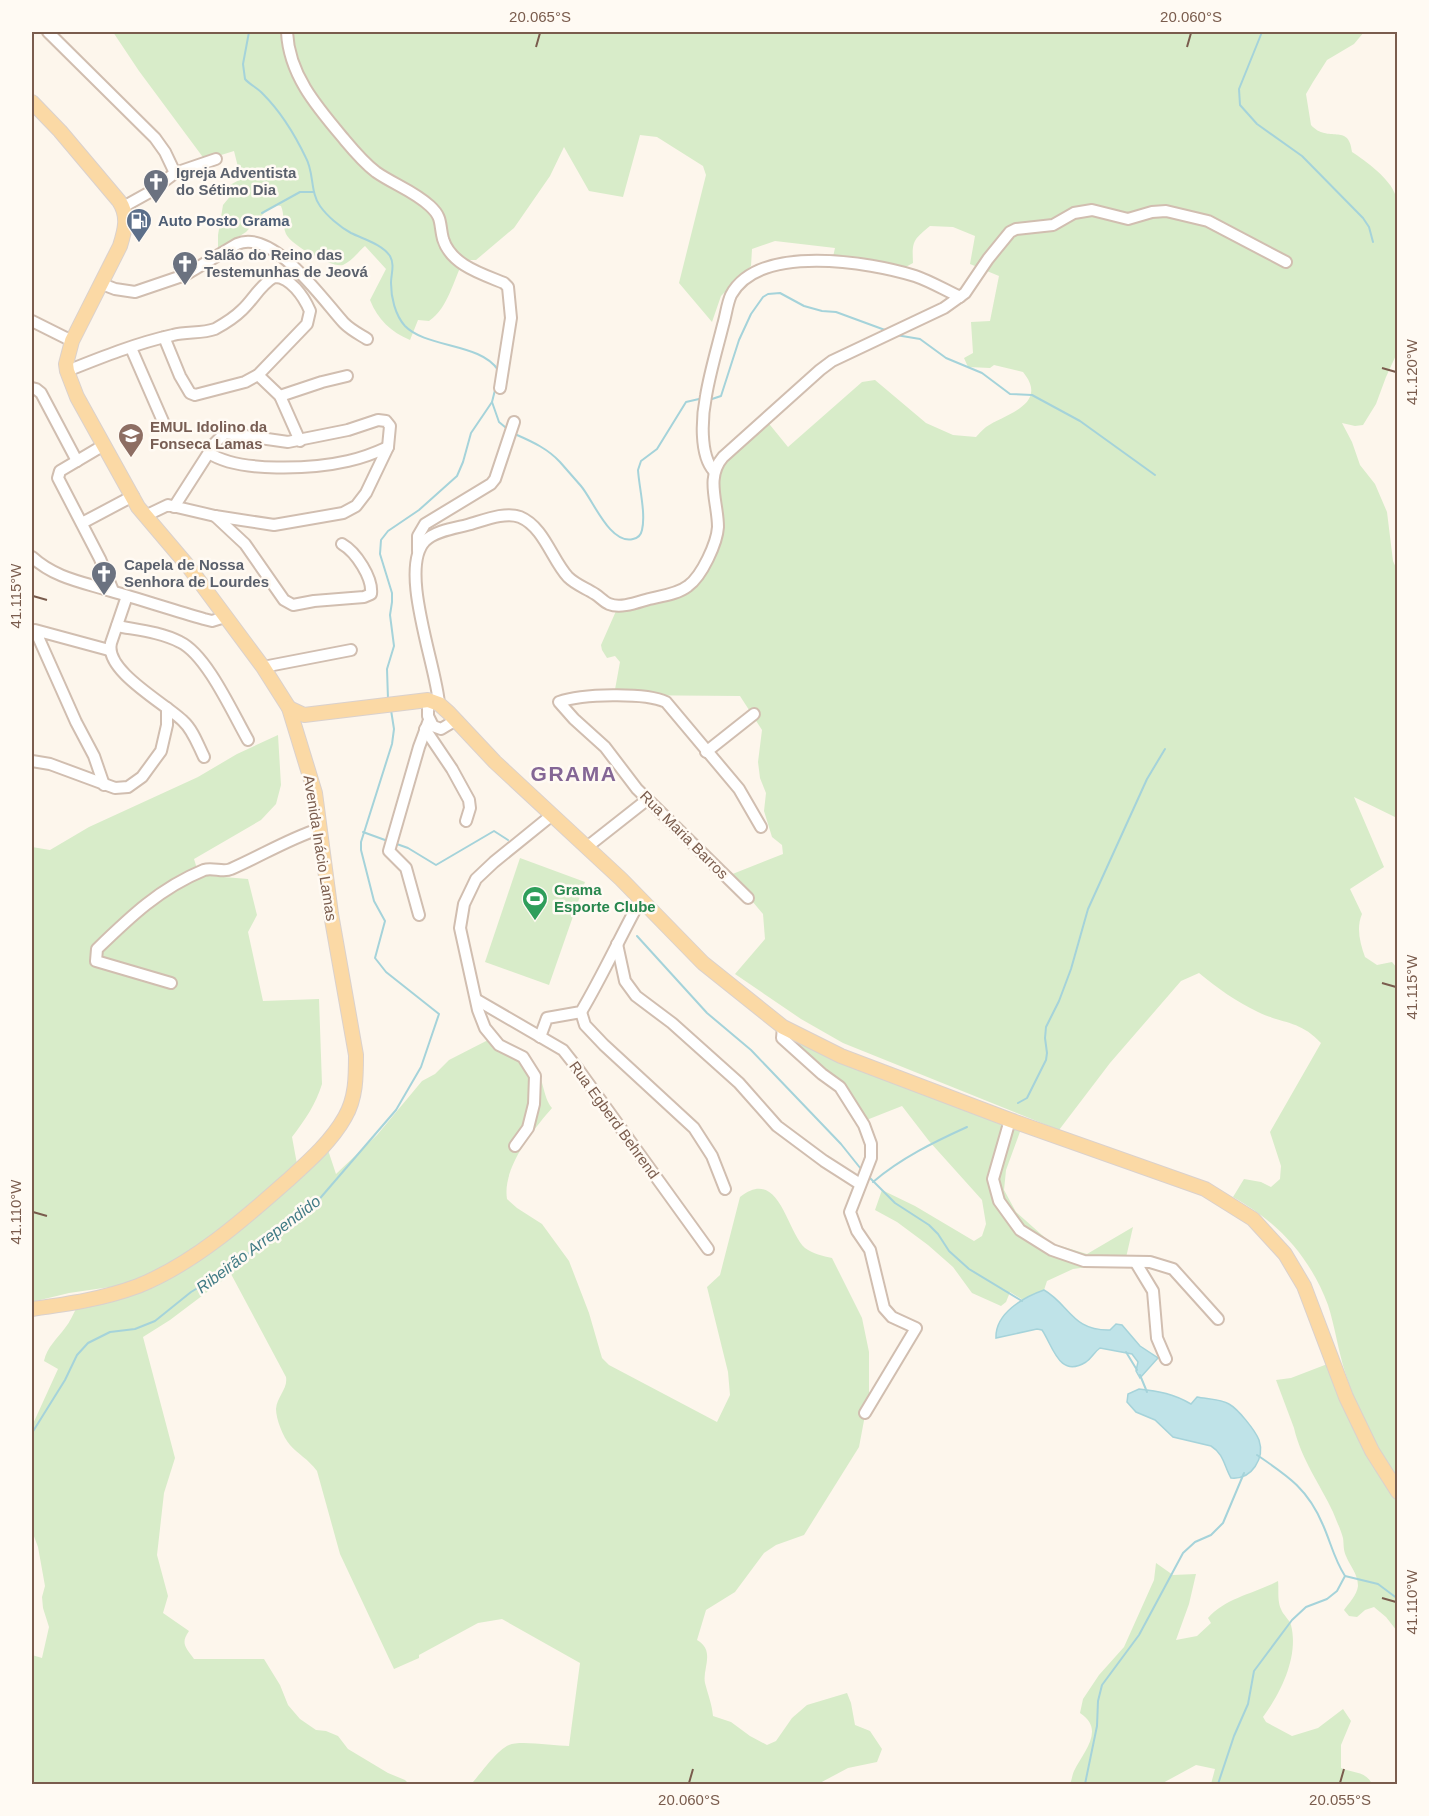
<svg xmlns="http://www.w3.org/2000/svg" width="1429" height="1816" font-family="Arial,sans-serif">
	<rect width="100%" height="100%" fill="#fdf6ec"/>
	<g fill="#d8ecc9">
		<path d="M 113,32 L 1364,32 L 1354,44 L 1327,60 L 1313,82 L 1306,94 L 1311,125 C 1328,144 1349,122 1352,152 C 1366,161 1390,179 1395,194 C 1397,201 1395,208 1397,214 L 1397,353 L 1386,377 L 1376,404 L 1363,425 L 1355,426 L 1342,423 L 1352,442 L 1360,465 L 1375,484 L 1387,512 L 1393,561 L 1397,570 L 1397,818 L 1354,797 L 1384,867 L 1350,889 L 1362,914 C 1356,928 1360,943 1365,957 L 1377,965 L 1392,962 L 1397,968 L 1397,1479 C 1375,1445 1357,1410 1345,1372 C 1338,1350 1335,1327 1328,1305 C 1310,1257 1278,1222 1233,1197 L 1244,1179 L 1261,1182 L 1271,1187 L 1280,1179 L 1281,1166 L 1270,1132 L 1321,1043 C 1300,1020 1283,1024 1258,1012 C 1237,1002 1217,988 1199,973 L 1181,981 L 1110,1063 L 1059,1130 L 843,1043 L 801,1019 L 735,974 L 765,939 L 763,914 L 730,875 L 783,854 L 782,845 L 772,837 L 764,811 L 766,793 L 760,778 L 758,762 L 762,730 L 740,696 L 614,695 L 620,662 L 615,656 L 607,658 L 602,650 L 601,645 L 616,611 L 618,607 L 693,586 L 713,557 L 723,533 L 721,515 L 710,463 L 766,420 L 788,447 L 862,382 L 875,380 L 926,423 L 953,435 L 976,437 C 979,434 982,430 986,427 C 1004,414 1050,405 1023,372 L 994,365 L 990,368 L 968,367 L 964,358 L 973,353 L 971,322 L 990,321 L 999,276 L 970,264 L 975,236 L 953,227 L 930,226 C 913,240 912,241 913,263 L 902,269 L 833,257 L 835,248 L 775,241 L 752,249 L 751,266 L 721,296 L 712,322 L 679,283 L 706,175 L 703,166 L 657,137 L 640,135 L 623,197 L 589,191 L 564,147 L 550,176 L 514,228 L 476,260 L 464,260 C 453,280 449,307 429,321 L 418,320 L 410,340 C 391,332 378,320 370,300 L 386,269 L 365,246 C 358,252 352,261 343,265 C 331,268 291,245 286,234 C 282,225 285,215 281,206 L 275,205 L 265,212 L 246,232 L 218,250 L 218,235 L 223,205 L 232,194 L 230,185 L 241,179 L 234,151 L 205,160 L 139,71 Z"/>
		<path d="M 278,735 L 281,785 L 276,804 L 261,820 L 194,859 L 199,875 L 248,879 L 257,915 L 248,932 L 263,1001 L 319,999 L 322,1084 C 316,1104 305,1120 292,1137 L 297,1164 L 187,1256 L 141,1279 L 117,1286 L 69,1293 L 32,1302 L 32,847 L 50,850 L 89,827 L 198,777 L 237,754 Z"/>
		<polygon points="520,858 585,882 549,985 485,962"/>
		<polygon points="776,1027 1021,1129 1006,1170 1004,1190 1016,1212 1051,1243 1087,1254 1133,1227 1125,1262 1073,1269 1047,1281 1044,1290 1023,1300 1010,1292 1006,1302 1001,1306 972,1293 953,1267 928,1245 897,1222 875,1210 882,1190 915,1206 974,1241 982,1236 986,1224 982,1200 929,1141 902,1106 864,1121 848,1089 809,1058"/>
		<path d="M 490,1039 L 534,1068 C 545,1079 542,1096 552,1108 C 533,1130 502,1168 507,1199 L 517,1208 L 542,1224 L 569,1261 L 589,1313 L 602,1358 L 609,1365 L 717,1422 L 730,1395 L 728,1372 L 707,1287 L 720,1275 L 740,1197 C 779,1166 786,1230 805,1248 C 813,1254 823,1256 832,1258 L 862,1318 L 869,1352 L 869,1394 L 859,1447 L 804,1535 L 776,1545 L 764,1553 L 735,1592 L 706,1610 L 697,1640 C 716,1651 702,1669 705,1683 C 708,1695 712,1704 713,1716 L 731,1722 L 750,1736 L 767,1745 L 776,1741 L 792,1718 L 807,1705 L 847,1693 L 851,1703 L 855,1725 L 870,1731 L 882,1749 L 877,1762 L 848,1768 L 818,1784 L 475,1784 L 473,1782 C 482,1772 497,1750 509,1745 C 520,1740 554,1746 569,1746 L 580,1663 L 502,1619 L 478,1623 L 419,1655 L 419,1658 L 394,1669 L 340,1554 L 317,1471 C 308,1459 298,1454 290,1445 C 283,1437 276,1419 276,1409 C 277,1396 288,1389 286,1377 L 231,1274 L 170,1320 L 143,1337 L 175,1458 L 164,1493 L 157,1555 L 168,1596 L 163,1613 L 189,1631 C 180,1644 186,1647 194,1659 L 264,1659 L 280,1685 L 288,1705 L 300,1719 L 316,1730 L 326,1731 L 338,1736 L 348,1749 L 388,1773 L 405,1780 L 409,1784 L 32,1784 L 32,1655 L 42,1658 L 49,1627 L 43,1608 L 42,1597 L 45,1586 L 38,1547 L 32,1531 L 32,1426 L 58,1369 L 44,1361 C 47,1347 57,1339 65,1328 C 70,1322 73,1314 77,1307 L 158,1284 L 194,1265 L 219,1244 L 327,1147 L 336,1174 L 377,1135 L 422,1081 L 435,1074 L 449,1060 Z"/>
		<path d="M 1330,1363 L 1397,1498 L 1397,1631 L 1386,1617 L 1374,1607 L 1365,1610 L 1357,1617 L 1349,1616 L 1344,1610 C 1349,1603 1357,1595 1358,1586 C 1358,1574 1350,1566 1346,1556 C 1343,1549 1344,1545 1343,1538 C 1341,1530 1336,1520 1333,1512 C 1320,1484 1301,1459 1294,1428 L 1276,1380 L 1291,1378 Z"/>
		<path d="M 1156,1563 L 1173,1575 L 1196,1574 L 1189,1604 L 1176,1640 L 1197,1636 L 1211,1623 L 1208,1618 C 1225,1598 1256,1593 1278,1581 C 1279,1589 1277,1601 1281,1609 C 1283,1615 1289,1619 1291,1625 C 1299,1656 1281,1693 1263,1717 L 1266,1722 L 1292,1736 L 1318,1728 L 1343,1709 L 1351,1721 L 1341,1745 L 1341,1768 C 1352,1773 1366,1771 1372,1784 L 1211,1784 L 1215,1769 L 1196,1765 L 1161,1784 L 1070,1784 C 1072,1780 1072,1775 1074,1771 C 1083,1752 1106,1730 1080,1713 L 1083,1699 L 1099,1675 L 1124,1647 L 1154,1580 Z"/>
	</g>
	<g fill="#bfe3e8" stroke="#a5d3da" stroke-width="1.5">
		<path d="M 1044,1290 C 1070,1305 1072,1331 1110,1330 L 1116,1324 L 1122,1325 L 1140,1346 L 1158,1358 L 1140,1378 L 1136,1371 L 1138,1362 L 1132,1354 L 1100,1348 C 1094,1352 1092,1358 1086,1362 C 1059,1379 1053,1346 1042,1330 L 1037,1329 L 996,1338 C 995,1313 1024,1297 1044,1290 Z"/>
		<path d="M 1139,1389 C 1159,1391 1174,1394 1191,1404 L 1197,1397 C 1206,1399 1221,1399 1229,1404 C 1238,1409 1255,1430 1259,1440 C 1265,1458 1252,1480 1231,1478 C 1224,1466 1224,1454 1211,1446 L 1173,1437 L 1155,1420 L 1136,1412 L 1127,1402 L 1128,1394 Z"/>
	</g>
	<g fill="none" stroke-linecap="round" stroke-linejoin="round">
		<g stroke="#a5d3da" stroke-width="2">
			<path d="M 249,32 L 243,64 L 245,79 C 250,85 258,88 263,94 C 281,112 295,135 306,158 C 314,172 310,192 320,206 C 327,216 340,227 351,233 C 363,239 382,244 390,256 C 395,265 391,274 391,283 C 391,297 395,315 405,326 C 426,348 481,343 498,370"/>
			<polyline points="1262,32 1239,89 1240,105 1257,124 1302,156 1363,218 1369,227 1373,242"/>
			<polyline points="262,213 300,192 314,192"/>
			<polyline points="896,335 920,339 946,358 982,373 1010,394 1032,395 1080,421 1155,475"/>
			<polyline points="712,399 721,396 739,340 751,314 763,297 768,294 780,293 804,306 822,311 836,312 885,330"/>
			<polyline points="492,402 499,422 505,427"/>
			<path d="M 517,435 C 533,442 548,449 560,462 C 567,470 574,478 581,486 C 593,500 610,545 633,539 C 638,538 641,535 642,530 C 646,513 639,487 638,470 L 641,461 L 657,449 L 686,402 L 699,399"/>
			<polyline points="388,699 387,669 394,646 390,615 392,602 392,593 380,554 381,540 388,531 419,510 457,476 463,462 471,433 492,402 495,390"/>
			<polyline points="363,832 385,840"/>
			<polyline points="394,843 408,848 436,865 494,831 508,840"/>
			<polyline points="637,936 707,1013 751,1050 841,1144 861,1169"/>
			<polyline points="1018,1103 1027,1098 1046,1060 1047,1053 1045,1038 1046,1027 1059,1001 1071,969 1088,909 1147,779 1165,749"/>
			<polyline points="868,1176 895,1203 929,1225 938,1234 949,1251 969,1269 1022,1301"/>
			<path d="M 873,1182 C 901,1158 934,1142 967,1127"/>
			<polyline points="1126,1352 1137,1370"/>
			<polyline points="1140,1375 1147,1392"/>
			<polyline points="32,1433 65,1380 77,1355 88,1343 110,1332 135,1329 155,1321 191,1292 231,1268 251,1251 308,1211 316,1203 396,1110 421,1067 439,1014 386,972 375,958 385,921 374,901 361,850 361,842 392,744 394,729 391,710"/>
			<path d="M 1257,1455 C 1288,1476 1308,1489 1323,1525 C 1331,1543 1334,1559 1345,1576 L 1378,1584 L 1398,1599"/>
			<polyline points="1085,1784 1097,1726 1098,1701 1102,1685 1139,1635 1183,1553 1195,1542 1211,1535 1223,1523 1244,1473"/>
			<polyline points="1218,1784 1234,1736 1248,1704 1254,1671 1292,1620 1306,1607 1327,1599 1337,1591 1345,1576"/>
		</g>
		<defs>
			<g id="minor">
				<polyline points="48,32 155,138 165,152 175,173"/>
				<path d="M 287,32 C 289,75 317,107 344,139 C 354,151 363,162 376,172 C 393,184 414,191 430,206 C 443,218 439,224 443,239 C 451,265 482,274 504,283 L 508,287 L 511,318 L 500,388"/>
				<polyline points="123,207 150,192 175,173 216,159"/>
				<path d="M 102,284 L 115,289 L 135,292 L 185,275 L 237,244 C 273,228 323,300 344,323 C 351,330 359,334 367,339"/>
				<polyline points="32,321 72,341"/>
				<polyline points="131,348 165,426"/>
				<path d="M 67,371 C 102,357 137,343 173,335 C 187,331 201,334 215,329 C 224,324 234,318 242,310 C 253,300 260,285 274,277 C 290,276 304,297 310,311 L 307,324 L 258,375 L 245,382 L 195,395 L 190,393 L 180,376 L 164,337"/>
				<polyline points="258,375 280,396 300,441"/>
				<polyline points="32,388 36,389 41,393 77,461"/>
				<polyline points="280,396 322,382 347,376"/>
				<polyline points="104,445 60,471 58,478 100,559 113,591"/>
				<path d="M 209,453 C 239,473 313,469 348,461 C 362,458 375,453 388,447"/>
				<path d="M 714,471 C 699,455 702,416 706,396 C 710,372 717,349 723,325 C 726,315 727,304 731,295 C 759,243 870,262 915,276 C 930,281 945,290 960,297"/>
				<polyline points="145,516 168,505 215,516 274,525 343,513 356,506 366,493 388,447 390,426 386,421 378,420 348,430 288,442 225,433 215,443 174,507"/>
				<path d="M 215,516 L 245,544 L 284,600 L 293,605 L 314,601 L 364,597 L 371,594 C 373,578 356,552 342,544"/>
				<polyline points="82,523 133,496"/>
				<polyline points="418,551 418,536 425,524 491,484 495,479 514,422"/>
				<path d="M 32,557 C 55,578 82,582 111,591 C 142,600 173,610 204,619 L 212,621 L 225,617"/>
				<path d="M 127,596 L 111,643 C 104,671 166,704 183,721 C 193,730 198,745 204,757"/>
				<path d="M 117,626 C 138,630 161,632 180,642 C 207,655 233,714 248,740"/>
				<polyline points="263,667 351,650"/>
				<polyline points="428,700 428,716 433,726 441,729 456,720"/>
				<path d="M 439,704 C 437,668 398,569 425,541 C 434,531 455,528 467,525 C 482,521 505,511 520,517 C 544,527 552,560 568,577 C 576,585 586,588 595,594 C 600,597 604,602 609,604 C 621,609 638,602 649,599 C 662,596 678,594 688,586 C 702,576 717,543 718,527 C 718,502 705,478 723,457 L 820,370 L 832,361 L 944,308 L 965,293 L 988,259 L 1010,232 L 1016,229 L 1053,225 L 1074,213 L 1092,210 L 1128,219 L 1152,212 L 1166,211 L 1208,221 L 1286,262"/>
				<polyline points="425,729 452,769 469,800 470,808 466,821"/>
				<polyline points="706,752 754,714"/>
				<polyline points="32,761 50,764 115,788 128,787 142,777 161,751 167,725 167,708"/>
				<polyline points="104,785 94,756 76,722 35,630 109,650"/>
				<polyline points="587,847 648,799"/>
				<path d="M 748,898 L 637,789 L 605,747 L 574,719 L 559,702 C 581,694 645,692 666,702 L 739,789 L 761,827"/>
				<polyline points="419,915 406,868 389,851 419,747 429,720"/>
				<polyline points="617,944 625,981 636,996 672,1023 739,1083 777,1126 824,1161 860,1184"/>
				<path d="M 171,983 L 96,961 L 97,949 C 130,917 160,888 204,870 C 213,867 223,873 231,869 C 261,856 288,839 319,829"/>
				<polyline points="477,1000 563,1050 578,1069 708,1249"/>
				<polyline points="581,1012 585,1025 604,1045 694,1128 712,1156 725,1189"/>
				<polyline points="783,1027 782,1038 822,1074 840,1087 864,1125 871,1144 871,1158 850,1212 857,1231 870,1250 884,1308 892,1317 916,1328 865,1413"/>
				<path d="M 540,1037 L 547,1018 L 581,1012 C 603,975 620,937 641,899"/>
				<polyline points="1010,1120 993,1179 999,1201 1020,1230 1052,1250 1084,1261 1150,1262 1173,1269 1218,1319"/>
				<polyline points="515,1146 528,1128 534,1104 535,1076 523,1057 499,1045 485,1028 478,1010 460,928 464,904 476,879 494,862 552,815"/>
				<polyline points="1136,1263 1153,1291 1157,1338 1166,1359"/>
			</g>
			<g id="major">
				<path d="M 32,102 L 60,131 L 119,201 C 129,216 125,230 120,246 L 72,341 L 66,364 L 67,371 L 77,397 L 138,507 L 188,566 L 263,667 L 289,708 L 315,793 L 331,914 L 356,1055 C 356,1077 356,1098 345,1117 C 331,1142 308,1162 287,1181 C 243,1220 193,1264 138,1286 C 103,1299 68,1304 32,1309"/>
				<polyline points="289,708 304,715 428,700 439,704 449,713 495,762 621,879 703,963 783,1027 841,1056 1010,1120 1205,1189 1253,1219 1285,1254 1304,1286 1346,1397 1372,1451 1398,1492"/>
			</g>
		</defs>
		<use href="#minor" stroke="#d1beb0" stroke-width="14"/>
		<use href="#major" stroke="#dad1cd" stroke-width="16"/>
		<use href="#minor" stroke="#fff" stroke-width="10"/>
		<use href="#major" stroke="#fbd9a5" stroke-width="14"/>
	</g>
	<path fill="none" stroke="#7a5c4d" stroke-width="2" d="M 536,47 L 540,33M 1187,47 L 1191,33M 1382,368 L 1396,372M 33,596 L 47,600M 1382,983 L 1396,987M 33,1212 L 47,1216M 1382,1598 L 1396,1602M 689,1783 L 693,1769M 1340,1783 L 1344,1769"/>
	<defs>
		<symbol id="church-pin" viewBox="-11 -11 22 30"><path d="M0 17L-7.5 6A9.5 9.5 0 1 1 7.5 6Z" fill="#6b7280" stroke="#fffaf3"/><path d="M-1.2-6h2.4v3.5h3.3v2.4h-3.3V6h-2.4V-.1h-3.3v-2.4h3.3Z" fill="#fff"/></symbol>
		<symbol id="fuel-pin" viewBox="-11 -11 22 30"><path d="M0 17L-7.5 6A9.5 9.5 0 1 1 7.5 6Z" fill="#5c6f8a" stroke="#fffaf3"/><path d="M-5.5-6h7V0h2V4h1.3V-2.5L3-4.5l.8-.8L6-3V5H2.5V1h-1V6h-7ZM-4.2-4.7v3.2H.2V-4.7Z" fill="#fff"/></symbol>
		<symbol id="school-pin" viewBox="-11 -11 22 30"><path d="M0 17L-7.5 6A9.5 9.5 0 1 1 7.5 6Z" fill="#8d6e63" stroke="#fffaf3"/><path d="M0-5L7-2L0 1L-7-2ZM-4 1L0 2.5L4 1V4Q0 6-4 4Z" fill="#fff"/></symbol>
		<symbol id="stadium-pin" viewBox="-11 -11 22 30"><path d="M0 17L-7.5 6A9.5 9.5 0 1 1 7.5 6Z" fill="#2e9e5b" stroke="#fffaf3"/><path d="M0-5a6.5 5 0 1 0 0 10a6.5 5 0 1 0 0-10ZM-3.5-1.8h7v3.6h-7Z" fill="#fff"/></symbol>
	</defs>
	<g fill-rule="evenodd">
		<use href="#church-pin" x="141" y="167" width="30" height="40"/>
		<use href="#fuel-pin" x="124" y="206" width="30" height="40"/>
		<use href="#church-pin" x="170" y="249" width="30" height="40"/>
		<use href="#school-pin" x="116" y="421" width="30" height="40"/>
		<use href="#church-pin" x="89" y="559" width="30" height="40"/>
		<use href="#stadium-pin" x="520" y="884" width="30" height="40"/>
	</g>
	<g text-anchor="middle" stroke-width="5" stroke-linejoin="round" paint-order="stroke">
		<g font-size="15" font-weight="bold" fill="#5b616d" stroke="#fffaf3" text-anchor="start">
			<text x="176" y="178">Igreja Adventista<tspan x="176" dy="17">do Sétimo Dia</tspan></text>
			<text x="204" y="260">Salão do Reino das<tspan x="204" dy="17">Testemunhas de Jeová</tspan></text>
			<text x="124" y="570">Capela de Nossa<tspan x="124" dy="17">Senhora de Lourdes</tspan></text>
		</g>
		<g font-size="15" font-weight="bold" fill="#4e5e75" stroke="#fffaf3" text-anchor="start">
			<text x="158" y="226">Auto Posto Grama</text>
		</g>
		<g font-size="15" font-weight="bold" fill="#785e54" stroke="#fffaf3" text-anchor="start">
			<text x="150" y="432">EMUL Idolino da<tspan x="150" dy="17">Fonseca Lamas</tspan></text>
		</g>
		<g font-size="15" fill="#7a5c4d" stroke="#fffaf3">
			<text transform="translate(684 835) rotate(45)" y="5">Rua Maria Barros</text>
			<text transform="translate(320 848) rotate(81)" y="5">Avenida Inácio Lamas</text>
			<text transform="translate(614 1120) rotate(54)" y="5">Rua Egberd Behrend</text>
		</g>
		<g font-size="15" font-weight="bold" fill="#27864d" stroke="#fffaf3" text-anchor="start">
			<text x="554" y="895">Grama<tspan x="554" dy="17">Esporte Clube</tspan></text>
		</g>
		<g font-size="16" font-style="italic" fill="#437c86" stroke="#fffaf3">
			<text transform="translate(258 1244) rotate(-37)" y="6">Ribeirão Arrependido</text>
		</g>
		<g font-size="21" font-weight="bold" letter-spacing="1.5" fill="#846695" stroke="#fffaf3">
			<text x="574" y="781">GRAMA</text>
		</g>
	</g>
	<rect width="1429" height="1816" fill="none" stroke="#fffaf3" stroke-width="66"/>
	<rect x="33" y="33" width="1363" height="1750" fill="none" stroke="#7a5c4d" stroke-width="2"/>
	<g font-size="15" text-anchor="middle" fill="#7a5c4d">
		<text x="540" y="22">20.065°S</text>
		<text x="1191" y="22">20.060°S</text>
		<text transform="translate(1412 372) rotate(-90)" y="5">41.120°W</text>
		<text transform="translate(16 596) rotate(-90)" y="5">41.115°W</text>
		<text transform="translate(1412 987) rotate(-90)" y="5">41.115°W</text>
		<text transform="translate(16 1212) rotate(-90)" y="5">41.110°W</text>
		<text transform="translate(1412 1602) rotate(-90)" y="5">41.110°W</text>
		<text x="689" y="1805">20.060°S</text>
		<text x="1340" y="1805">20.055°S</text>
	</g>
</svg>
